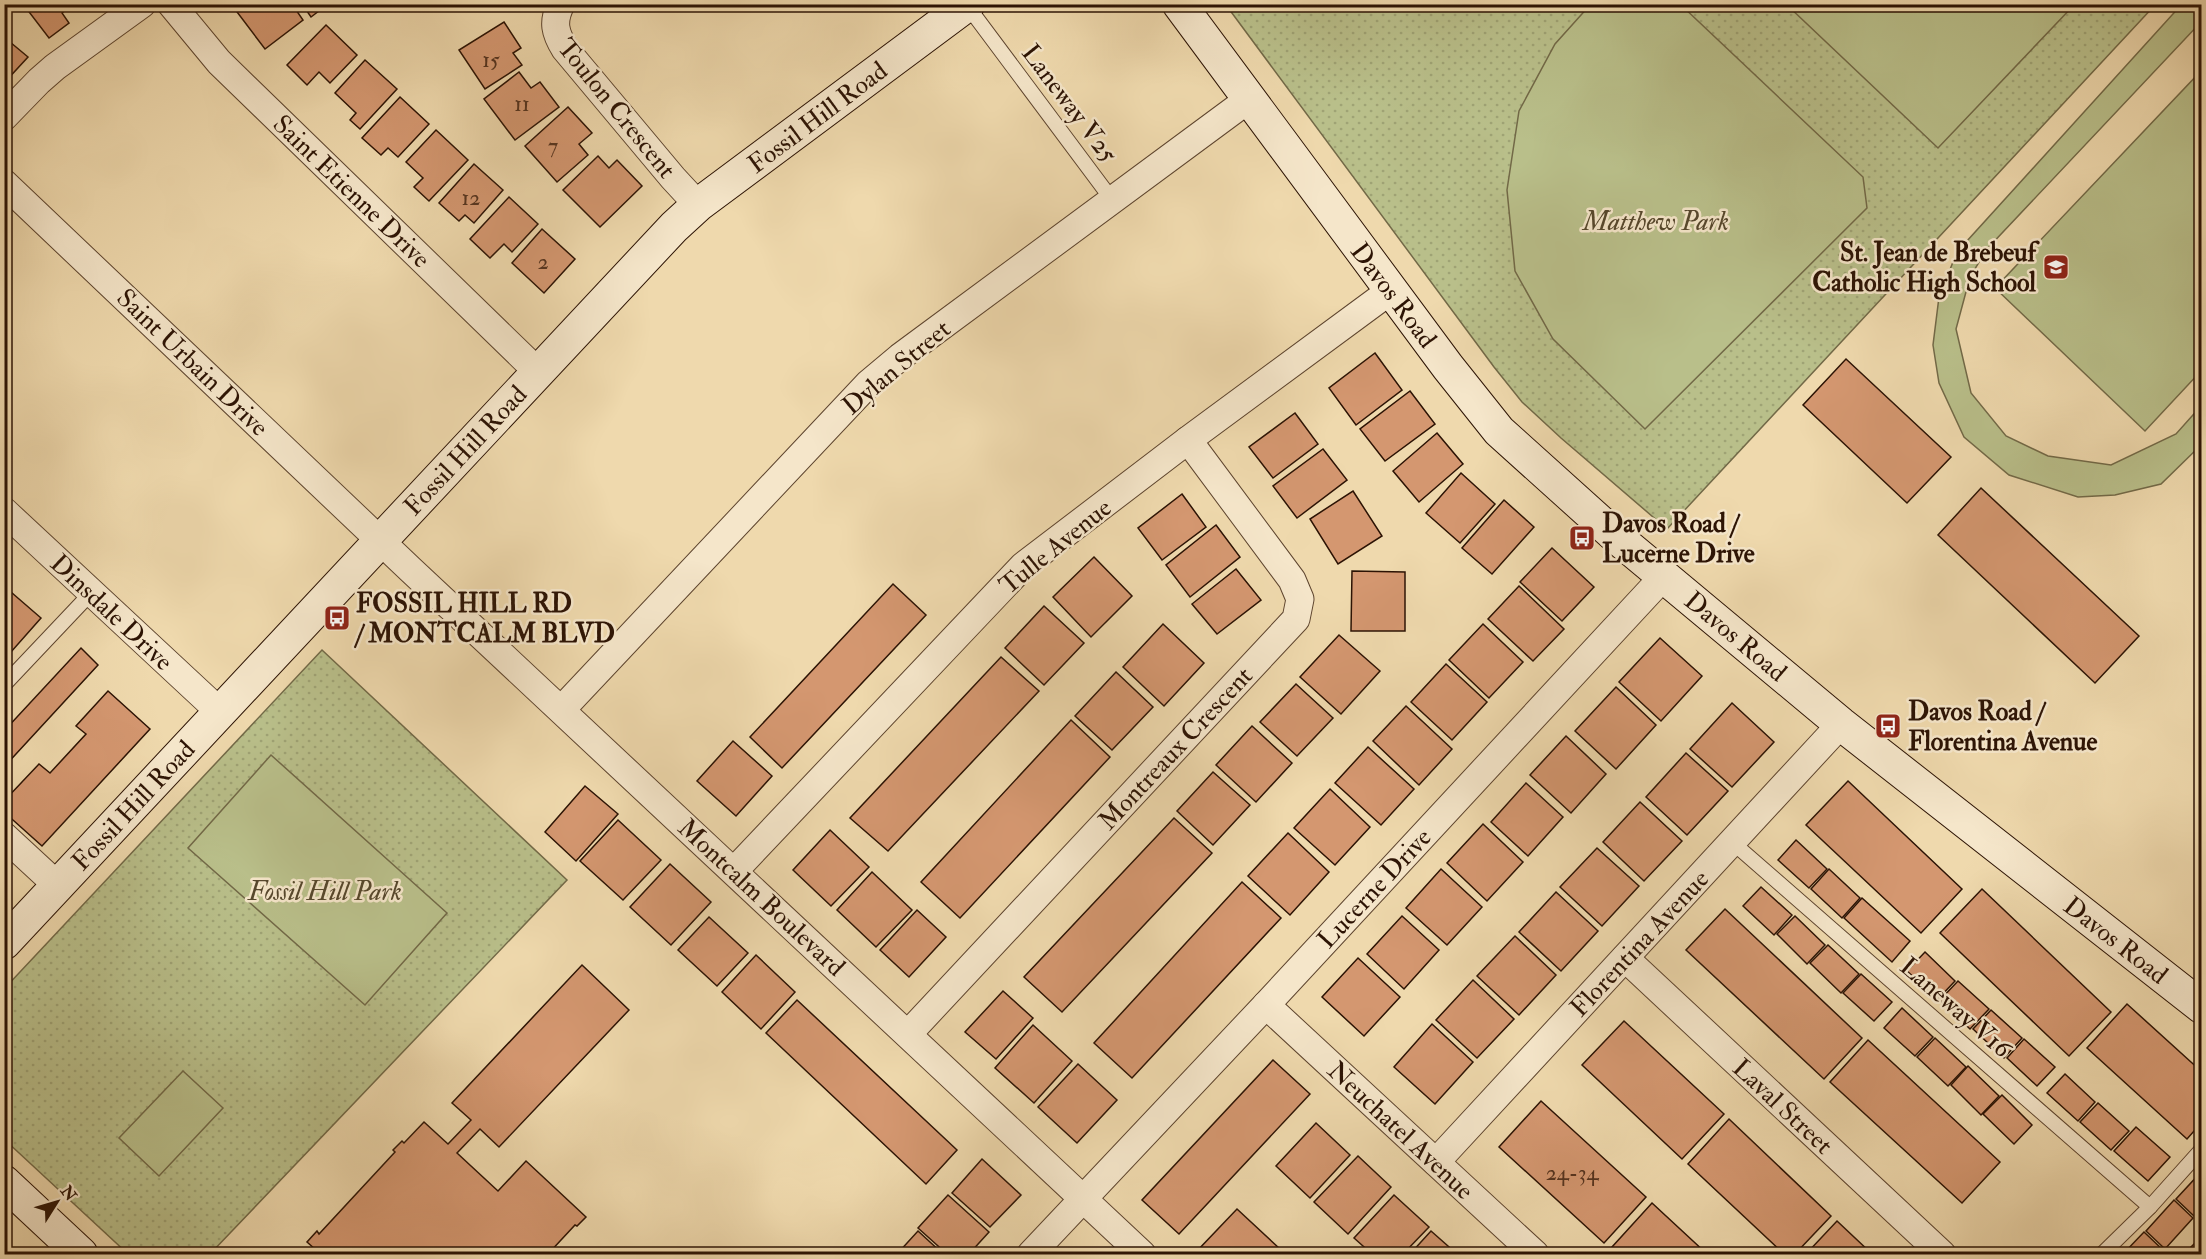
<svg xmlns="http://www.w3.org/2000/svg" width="2206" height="1259" font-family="'IM FELL Double Pica',serif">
	<defs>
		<pattern id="park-dots" width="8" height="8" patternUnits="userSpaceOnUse" patternTransform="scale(1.5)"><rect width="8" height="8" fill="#b9bf8a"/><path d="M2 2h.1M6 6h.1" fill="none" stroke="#9fa375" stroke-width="1.8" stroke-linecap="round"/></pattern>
	</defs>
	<rect width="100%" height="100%" fill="#efd9ad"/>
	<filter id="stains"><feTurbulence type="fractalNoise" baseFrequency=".00333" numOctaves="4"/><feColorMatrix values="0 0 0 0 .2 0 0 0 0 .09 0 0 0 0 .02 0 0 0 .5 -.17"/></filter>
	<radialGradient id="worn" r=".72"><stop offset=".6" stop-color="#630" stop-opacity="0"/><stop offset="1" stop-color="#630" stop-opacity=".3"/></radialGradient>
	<g fill="url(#park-dots)" stroke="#726947" stroke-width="1.5">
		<polygon points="1226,5 2155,5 1667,529 1561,438 1522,402 1494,367"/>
		<polygon points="322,650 567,880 210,1254 128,1254 5,1140 4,989"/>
	</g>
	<g fill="#b9bf8a" stroke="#726947" stroke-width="1.5">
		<polygon points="2182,4 2201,5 2201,22 1987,249 1970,277 1956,329 1971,393 2006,436 2048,456 2111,465 2176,434 2201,406 2201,445 2161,484 2115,495 2078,497 2009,475 1964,437 1939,383 1933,345 1939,297 1957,252"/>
		<polygon points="1590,5 1681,5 1863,177 1867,208 1645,429 1553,339 1515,271 1507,190 1519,111 1555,44"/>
		<polygon points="1787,5 2074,5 1938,148"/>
		<polygon points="2201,71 2201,371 2145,431 1995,288"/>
		<polygon points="271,755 447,913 365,1005 188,848"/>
		<polygon points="183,1071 223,1108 159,1176 119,1138"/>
	</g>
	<g fill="#d49770" stroke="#2c1304" stroke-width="1.5">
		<polygon points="23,4 74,4 62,13 69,23 49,38"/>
		<polygon points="231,4 292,4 303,20 265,49"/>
		<polygon points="302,4 328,4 311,17"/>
		<polygon points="504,22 521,48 513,53 522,65 485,89 459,50"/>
		<polygon points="326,25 357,55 330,83 319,72 307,85 287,65"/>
		<polygon points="4,37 28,57 4,83"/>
		<polygon points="365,60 397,89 360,129 350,120 356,113 335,93"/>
		<polygon points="519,72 531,88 540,82 559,107 515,140 484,99"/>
		<polygon points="400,97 429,124 398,157 388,148 381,155 362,138"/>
		<polygon points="568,107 592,133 579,144 588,155 557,182 525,146"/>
		<polygon points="436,130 468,160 429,201 414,187 423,178 406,162"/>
		<polygon points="598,156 609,168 617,160 642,186 600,227 563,190"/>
		<polygon points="474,164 503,190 474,223 465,215 459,221 439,203"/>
		<polygon points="509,197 538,224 512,252 504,244 490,258 470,239"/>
		<polygon points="542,229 575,259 544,293 512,263"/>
		<polygon points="1375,353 1402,390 1356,425 1329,388"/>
		<polygon points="1846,359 1951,457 1907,503 1803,405"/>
		<polygon points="1410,391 1435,424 1385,461 1360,429"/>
		<polygon points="1295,413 1318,444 1273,478 1249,447"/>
		<polygon points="1437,433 1463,464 1419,502 1393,471"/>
		<polygon points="1323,449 1347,480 1297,518 1273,486"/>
		<polygon points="1461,473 1495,504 1460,543 1426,513"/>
		<polygon points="1981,488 2139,636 2095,683 1938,535"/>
		<polygon points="1353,491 1382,536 1338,564 1310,519"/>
		<polygon points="1182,494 1206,527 1162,560 1138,528"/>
		<polygon points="1504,500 1534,527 1492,574 1462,548"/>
		<polygon points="1216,525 1240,557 1190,597 1166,565"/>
		<polygon points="1552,548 1594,587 1562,621 1520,582"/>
		<polygon points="1094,557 1132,596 1091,637 1053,597"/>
		<polygon points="1236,569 1261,600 1217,634 1192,604"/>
		<polygon points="1352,571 1405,572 1405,631 1351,631"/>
		<polygon points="893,584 926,615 782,768 750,737"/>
		<polygon points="4,586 41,618 11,652 4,646"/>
		<polygon points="1519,586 1564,629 1533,661 1488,619"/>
		<polygon points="1044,606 1084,643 1044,685 1005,648"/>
		<polygon points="1163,624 1204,663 1164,706 1123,667"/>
		<polygon points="1483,624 1523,662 1489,698 1449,660"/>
		<polygon points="1339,635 1380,671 1341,714 1300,677"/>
		<polygon points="1660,638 1702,676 1661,721 1619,682"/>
		<polygon points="81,648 98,665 4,767 4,731"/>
		<polygon points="1001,657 1039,691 888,851 850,818"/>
		<polygon points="1446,664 1487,702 1452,740 1411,702"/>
		<polygon points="1116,672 1153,707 1112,750 1075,716"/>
		<polygon points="1296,684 1333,718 1297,756 1260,722"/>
		<polygon points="1616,687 1656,725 1616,769 1575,731"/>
		<polygon points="108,691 150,729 42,846 4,812 4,801 39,764 50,773 86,734 76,726"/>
		<polygon points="1732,703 1774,742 1732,787 1690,749"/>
		<polygon points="1406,706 1452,749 1419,785 1373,741"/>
		<polygon points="1071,720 1110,757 960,918 921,882"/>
		<polygon points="1252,726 1292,763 1256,802 1216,765"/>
		<polygon points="1566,736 1606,774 1571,813 1530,775"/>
		<polygon points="733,741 772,776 736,816 697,781"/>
		<polygon points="1368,747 1414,789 1381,825 1335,783"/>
		<polygon points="1686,753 1728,791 1687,835 1646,797"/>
		<polygon points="1213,772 1250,805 1213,845 1177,811"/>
		<polygon points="1848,781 1962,889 1921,933 1806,825"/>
		<polygon points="1526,783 1563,817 1528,856 1491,822"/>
		<polygon points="585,786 618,814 576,861 545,832"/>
		<polygon points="1330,789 1370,827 1335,865 1294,828"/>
		<polygon points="1640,802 1682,841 1644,881 1603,842"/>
		<polygon points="1174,818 1212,853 1062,1012 1024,977"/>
		<polygon points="618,820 661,860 623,900 580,861"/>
		<polygon points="1483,824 1523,862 1487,901 1447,863"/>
		<polygon points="830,830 869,867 831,906 793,870"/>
		<polygon points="1288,833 1329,872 1290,915 1248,876"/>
		<polygon points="1796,840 1827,869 1809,888 1778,860"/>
		<polygon points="1597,848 1639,886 1602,926 1560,887"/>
		<polygon points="670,864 711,902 671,945 630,907"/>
		<polygon points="1441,869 1482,907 1447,945 1406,908"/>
		<polygon points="1829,869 1860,898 1842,918 1811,889"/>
		<polygon points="872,872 912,910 876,947 837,910"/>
		<polygon points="1242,882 1281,918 1132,1078 1094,1043"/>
		<polygon points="1761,887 1792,915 1774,935 1743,906"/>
		<polygon points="1982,889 2111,1012 2069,1056 1940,933"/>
		<polygon points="1556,892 1598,931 1561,971 1519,932"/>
		<polygon points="1862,898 1910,941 1892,962 1844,918"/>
		<polygon points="1725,909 1862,1038 1824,1079 1686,950"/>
		<polygon points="917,910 946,937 909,977 880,950"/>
		<polygon points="1402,916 1439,950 1404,989 1367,954"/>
		<polygon points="1795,916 1825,945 1807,964 1777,934"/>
		<polygon points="709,917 748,953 717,986 678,950"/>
		<polygon points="1515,936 1556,975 1519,1015 1477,976"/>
		<polygon points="1828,945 1859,974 1841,993 1810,963"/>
		<polygon points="1925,952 1955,981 1938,999 1907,971"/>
		<polygon points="756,955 795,992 761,1029 722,992"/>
		<polygon points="1358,958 1400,997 1364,1036 1322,997"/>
		<polygon points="582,965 629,1010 499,1147 480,1129 457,1153 498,1191 526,1161 586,1217 577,1226 575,1225 548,1254 312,1254 316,1250 307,1242 317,1231 319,1234 395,1152 393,1150 402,1141 404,1143 424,1122 448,1144 471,1120 452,1103"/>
		<polygon points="1861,974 1892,1002 1874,1021 1843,993"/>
		<polygon points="1473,980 1514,1019 1477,1058 1436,1020"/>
		<polygon points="1958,981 1989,1009 1970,1029 1940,1000"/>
		<polygon points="1003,991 1033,1018 996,1059 965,1032"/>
		<polygon points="797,1000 957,1150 926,1184 766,1033"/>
		<polygon points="2127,1004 2202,1072 2202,1122 2187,1139 2087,1048"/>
		<polygon points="1902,1008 1933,1037 1915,1056 1884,1028"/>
		<polygon points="1991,1010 2022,1038 2004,1058 1973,1029"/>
		<polygon points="1624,1021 1724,1114 1682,1159 1582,1065"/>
		<polygon points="1432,1024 1473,1062 1435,1104 1394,1067"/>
		<polygon points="1033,1025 1072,1061 1034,1103 995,1068"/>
		<polygon points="1935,1038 1966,1067 1948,1086 1917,1057"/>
		<polygon points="2024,1039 2055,1067 2037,1086 2007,1058"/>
		<polygon points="1868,1040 2000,1162 1962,1203 1830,1082"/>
		<polygon points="1273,1060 1310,1094 1179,1234 1142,1200"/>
		<polygon points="1078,1064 1117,1100 1077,1143 1038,1107"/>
		<polygon points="1968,1066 1999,1096 1981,1115 1951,1085"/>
		<polygon points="2065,1074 2095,1102 2078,1121 2047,1093"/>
		<polygon points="2002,1095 2032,1125 2014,1144 1983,1114"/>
		<polygon points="1541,1101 1646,1197 1604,1243 1499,1147"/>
		<polygon points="2098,1103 2129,1131 2111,1150 2080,1122"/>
		<polygon points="1729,1119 1831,1216 1795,1254 1784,1254 1688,1164"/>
		<polygon points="1316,1123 1350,1155 1310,1198 1276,1166"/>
		<polygon points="2136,1127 2170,1157 2148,1181 2114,1151"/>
		<polygon points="1358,1156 1391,1187 1348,1234 1314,1202"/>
		<polygon points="982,1159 1021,1195 990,1227 952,1193"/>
		<polygon points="2202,1171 2202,1210 2195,1217 2176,1199"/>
		<polygon points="948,1195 989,1232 969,1254 947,1254 918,1228"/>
		<polygon points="1394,1195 1429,1227 1403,1254 1372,1254 1354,1238"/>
		<polygon points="2174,1200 2193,1218 2165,1249 2146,1231"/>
		<polygon points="1652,1203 1707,1254 1620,1254 1612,1247"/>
		<polygon points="1237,1209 1280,1249 1275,1254 1201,1254 1197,1251"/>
		<polygon points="1837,1221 1872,1254 1806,1254"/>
		<polygon points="918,1231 943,1254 897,1254"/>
		<polygon points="1431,1231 1457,1254 1410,1254"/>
		<polygon points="2144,1232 2163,1250 2159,1254 2123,1254"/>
		<polygon points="2202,1236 2202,1254 2184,1254"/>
	</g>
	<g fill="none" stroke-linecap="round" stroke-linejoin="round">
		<defs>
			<g id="lane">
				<polyline points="966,4 1113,201"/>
				<polyline points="4,685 91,593"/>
				<polyline points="1732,842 2150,1207"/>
				<polyline points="2102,1254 2150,1207 2202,1149"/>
			</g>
			<g id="street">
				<polyline points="171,4 219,62 538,372"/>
				<path d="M 561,4 C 552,22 555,33 565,49 L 673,178 L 698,205"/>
				<polyline points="4,117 39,81 55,67 142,4"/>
				<polyline points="4,183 411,570 1142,1254"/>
				<polyline points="4,511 220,712"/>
				<polyline points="562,709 869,383 900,357 1249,99"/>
				<polyline points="4,836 57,885"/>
				<polyline points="734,871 1023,566 1188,440 1390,291"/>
				<polyline points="1625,958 1942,1254"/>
				<polyline points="1266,1005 1535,1254"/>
				<polyline points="908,1034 1296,619 1300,599 1292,580 1188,440"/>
				<polyline points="1436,1162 1841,724"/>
				<polyline points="1031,1254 1266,1005 1664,576"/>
			</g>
			<g id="secondary">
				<polyline points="1179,4 1448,367 1499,431 1620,540 1841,724 2202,1007"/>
				<polyline points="4,943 674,227 698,205 968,4"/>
				<polyline points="4,1182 81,1254"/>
			</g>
		</defs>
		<use href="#lane" stroke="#5d442e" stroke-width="16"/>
		<use href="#street" stroke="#5d442e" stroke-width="29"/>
		<use href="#secondary" stroke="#2c1304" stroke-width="35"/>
		<use href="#lane" stroke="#f5e6ca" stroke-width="14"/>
		<use href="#street" stroke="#f5e6ca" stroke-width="27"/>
		<use href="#secondary" stroke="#f5e6ca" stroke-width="33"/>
	</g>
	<defs>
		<symbol id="school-square" viewBox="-11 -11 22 22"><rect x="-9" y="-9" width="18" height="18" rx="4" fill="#8f2418" stroke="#f5e6ca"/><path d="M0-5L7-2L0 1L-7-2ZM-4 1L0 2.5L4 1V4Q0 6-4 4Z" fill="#fff"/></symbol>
		<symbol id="bus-square" viewBox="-11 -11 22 22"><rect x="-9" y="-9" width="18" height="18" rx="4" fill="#8f2418" stroke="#f5e6ca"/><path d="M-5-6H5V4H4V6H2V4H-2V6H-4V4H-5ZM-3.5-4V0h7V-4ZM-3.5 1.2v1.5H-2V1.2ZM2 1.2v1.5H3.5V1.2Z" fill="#fff"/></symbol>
	</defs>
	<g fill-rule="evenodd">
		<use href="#school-square" x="2041" y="252" width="30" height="30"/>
		<use href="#bus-square" x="1567" y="523" width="30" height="30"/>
		<use href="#bus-square" x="322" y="603" width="30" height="30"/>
		<use href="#bus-square" x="1873" y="711" width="30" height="30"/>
	</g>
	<g text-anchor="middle" stroke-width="5" stroke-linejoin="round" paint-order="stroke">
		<g font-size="22" fill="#56341f">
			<text x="491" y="67">15</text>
			<text x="522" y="111">11</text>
			<text x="553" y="153">7</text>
			<text x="471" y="205">12</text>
			<text x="543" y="269">2</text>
			<text x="1572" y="1180">24-34</text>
		</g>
		<g font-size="26" fill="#2c1304" stroke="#f5e6ca">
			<text transform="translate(1070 103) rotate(53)" y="9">Laneway V25</text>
			<text transform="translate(617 108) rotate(51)" y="9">Toulon Crescent</text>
			<text transform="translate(817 117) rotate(-37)" y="9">Fossil Hill Road</text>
			<text transform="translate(352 191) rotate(44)" y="9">Saint Etienne Drive</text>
			<text transform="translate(1394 295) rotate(53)" y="9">Davos Road</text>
			<text transform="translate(193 362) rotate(44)" y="9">Saint Urbain Drive</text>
			<text transform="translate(896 367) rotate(-40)" y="9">Dylan Street</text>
			<text transform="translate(465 450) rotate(-47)" y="9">Fossil Hill Road</text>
			<text transform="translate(1055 546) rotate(-39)" y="9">Tulle Avenue</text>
			<text transform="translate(112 612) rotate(43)" y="9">Dinsdale Drive</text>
			<text transform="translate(1736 636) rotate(40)" y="9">Davos Road</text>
			<text transform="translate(1175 748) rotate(-47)" y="9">Montreaux Crescent</text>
			<text transform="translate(133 805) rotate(-47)" y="9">Fossil Hill Road</text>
			<text transform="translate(1374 888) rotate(-47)" y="9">Lucerne Drive</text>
			<text transform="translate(762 897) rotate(43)" y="9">Montcalm Boulevard</text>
			<text transform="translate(2116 940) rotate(38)" y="9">Davos Road</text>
			<text transform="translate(1639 943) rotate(-47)" y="9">Florentina Avenue</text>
			<text transform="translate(1956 1007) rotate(41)" y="9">Laneway V16</text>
			<text transform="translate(1783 1106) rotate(43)" y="9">Laval Street</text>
			<text transform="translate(1401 1130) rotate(43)" y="9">Neuchatel Avenue</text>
		</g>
		<g font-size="26" font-style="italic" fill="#56472c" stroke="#f5e6ca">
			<text x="1656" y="230">Matthew Park</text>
			<text x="325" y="900">Fossil Hill Park</text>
		</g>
		<g font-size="26" font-weight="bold" fill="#2c1304" stroke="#f5e6ca" text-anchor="start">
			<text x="2036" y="261" text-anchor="end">St. Jean de Brebeuf<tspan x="2036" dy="30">Catholic High School</tspan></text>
			<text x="1602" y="532">Davos Road /<tspan x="1602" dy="30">Lucerne Drive</tspan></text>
			<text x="356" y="612">FOSSIL HILL RD<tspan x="356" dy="30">/ MONTCALM BLVD</tspan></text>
			<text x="1908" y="720">Davos Road /<tspan x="1908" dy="30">Florentina Avenue</tspan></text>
		</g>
	</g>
	<rect width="2206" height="1259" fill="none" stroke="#efd9ad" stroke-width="24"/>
	<rect x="6" y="6" width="2194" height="1247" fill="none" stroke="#2c1304" stroke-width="3"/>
	<rect x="12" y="12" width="2182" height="1235" fill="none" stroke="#2c1304" stroke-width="1.5"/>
	<g transform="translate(57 1202) rotate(53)" stroke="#f5e6ca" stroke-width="4.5" paint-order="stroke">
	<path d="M0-4.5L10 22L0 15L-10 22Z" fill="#2c1304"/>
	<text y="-9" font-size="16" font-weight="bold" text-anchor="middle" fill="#2c1304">N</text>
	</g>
	<rect width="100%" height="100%" filter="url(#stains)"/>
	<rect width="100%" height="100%" fill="url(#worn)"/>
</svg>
